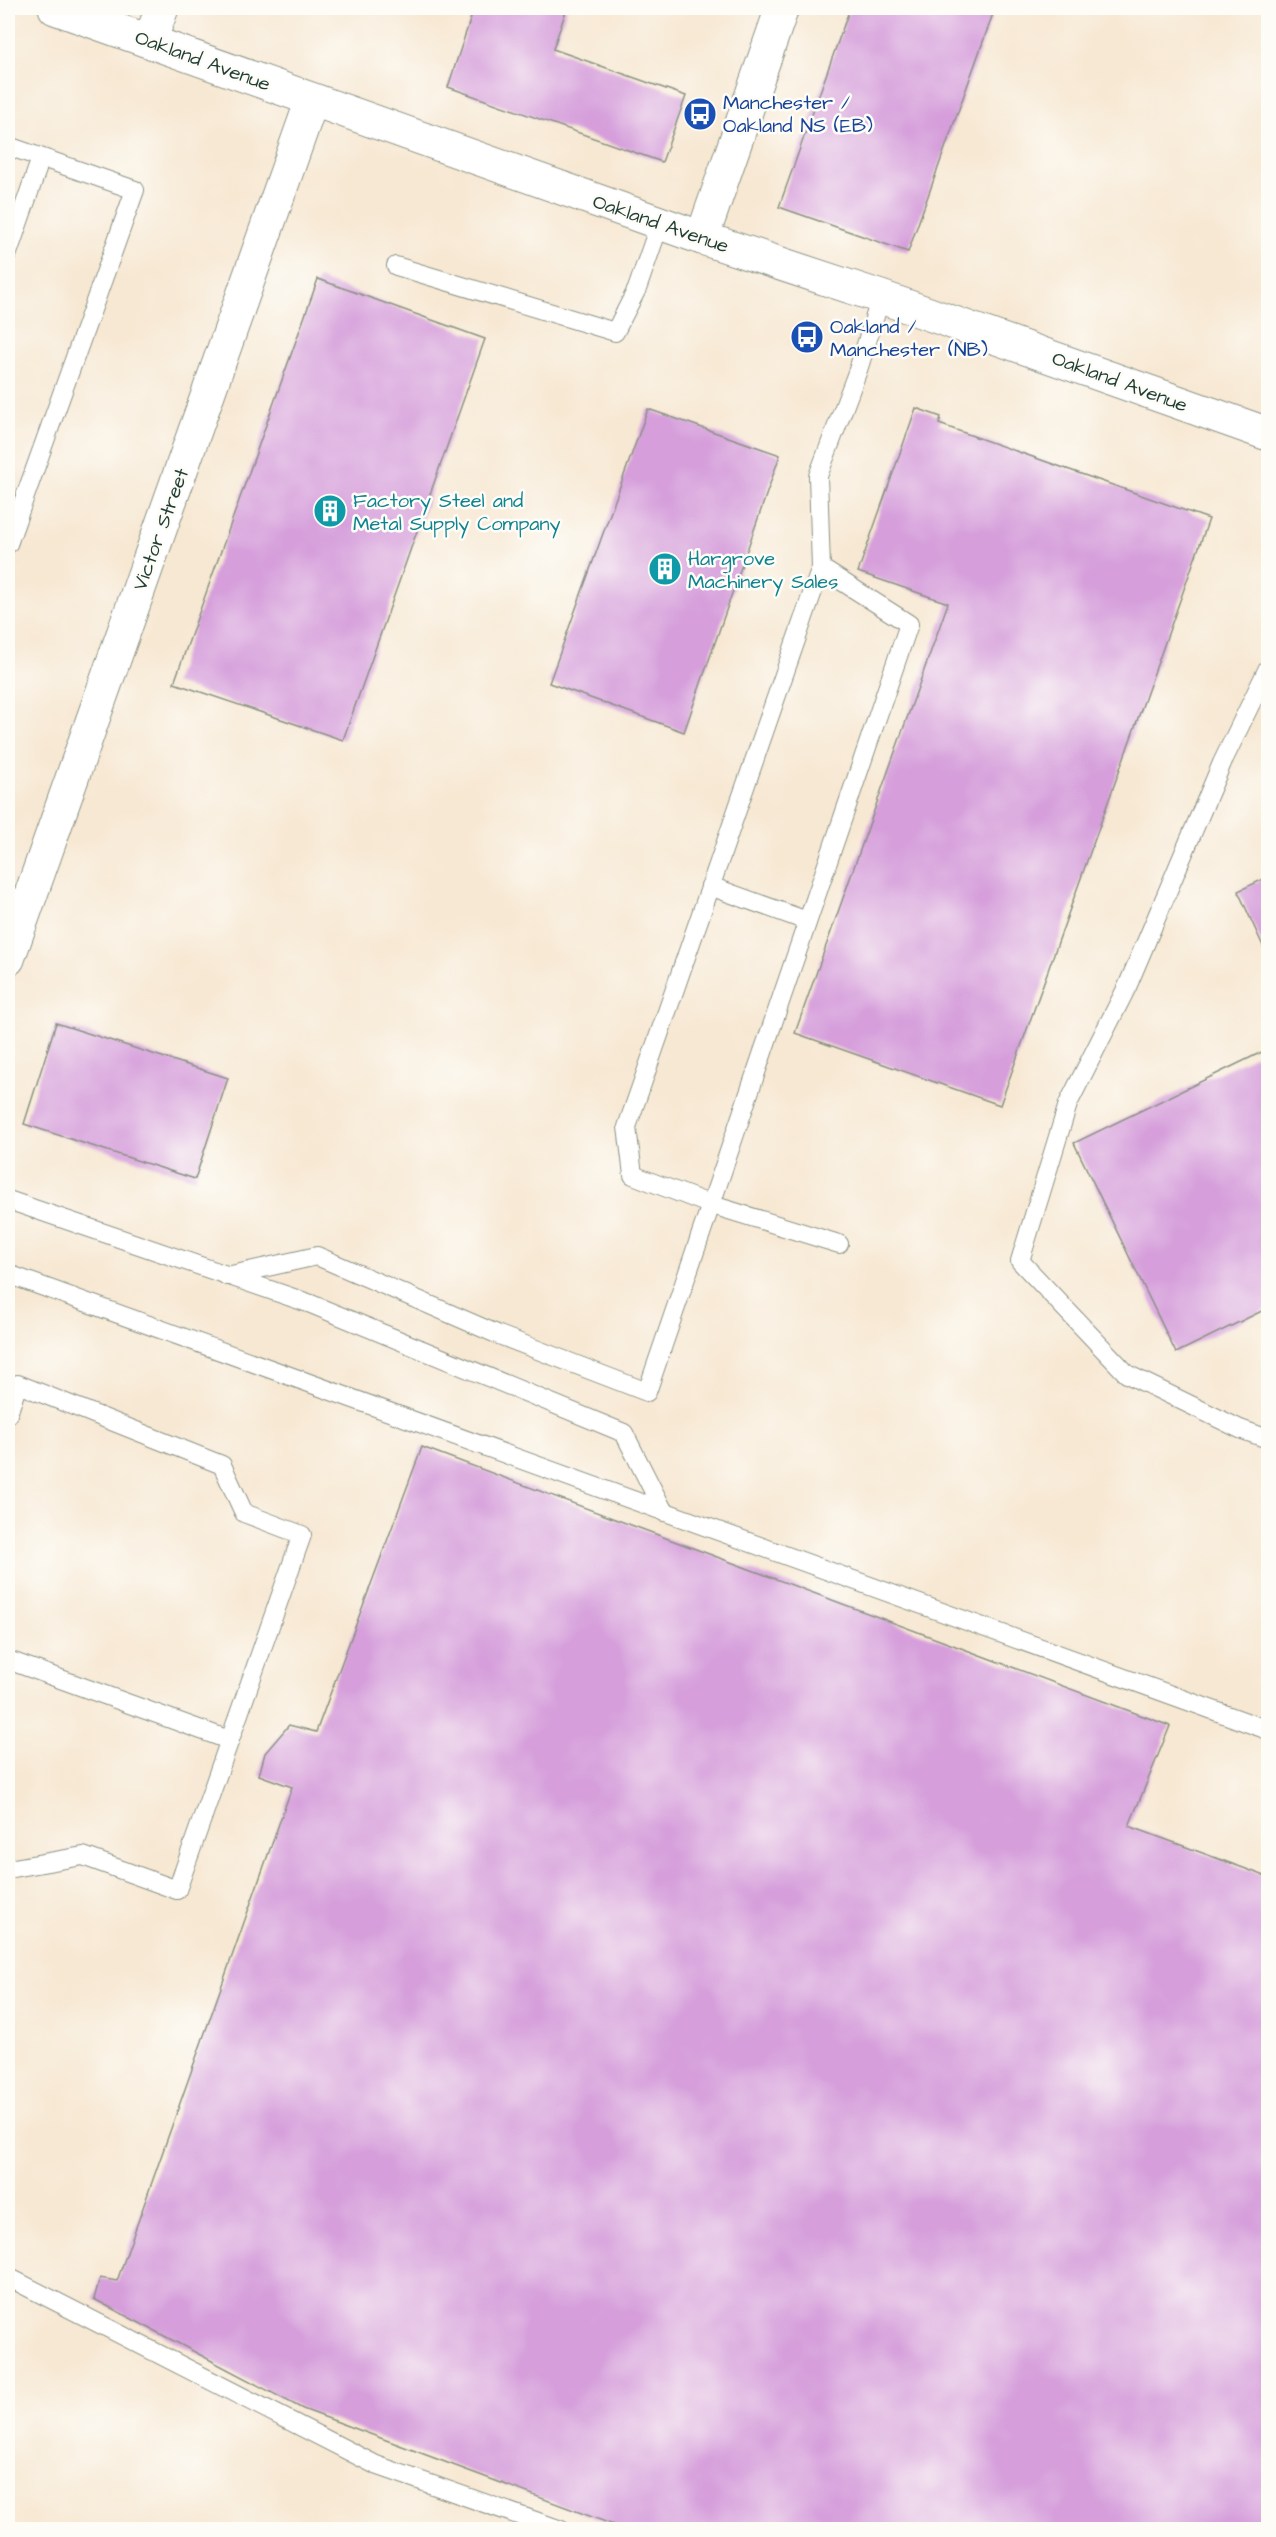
<svg xmlns="http://www.w3.org/2000/svg" width="1276" height="2537" font-family="'Architects Daughter',sans-serif">
	<rect width="100%" height="100%" fill="#fdfcf7"/>
	<filter id="ink" filterUnits="userSpaceOnUse"><feTurbulence type="fractalNoise" baseFrequency=".0167" numOctaves="2"/><feDisplacementMap in="SourceGraphic" scale="12" xChannelSelector="R" yChannelSelector="G"/><feConvolveMatrix kernelMatrix="1 2 1 2 8 2 1 2 1" color-interpolation-filters="sRGB"/></filter>
	<filter id="wash" filterUnits="userSpaceOnUse"><feTurbulence type="fractalNoise" baseFrequency=".008" numOctaves="4" result="noise"/><feDisplacementMap in="SourceGraphic" scale="24" xChannelSelector="R" yChannelSelector="G"/><feGaussianBlur stdDeviation="1.35" result="paint"/><feColorMatrix in="noise" values="0 0 0 0 0 0 0 0 0 0 0 0 0 0 0 0 0 1.4 0 .05"/><feComposite in="paint" operator="in"/></filter>
	<g filter="url(#wash)">
		<rect width="100%" height="100%" fill="#f7e8d3"/>
		<g id="blocks">
			<g fill="#d69fdb">
				<polygon points="474,8 567,8 553,49 686,96 662,162 448,87"/>
				<polygon points="850,8 995,8 908,252 779,207"/>
				<polygon points="318,279 485,339 343,740 174,683"/>
				<polygon points="916,408 941,417 939,424 1209,519 1000,1105 795,1033 948,603 858,572"/>
				<polygon points="648,409 780,455 684,732 549,683"/>
				<polygon points="1268,877 1268,957 1238,891"/>
				<polygon points="56,1023 228,1078 195,1179 24,1124"/>
				<polygon points="1268,1049 1268,1308 1176,1353 1074,1143"/>
				<polygon points="422,1447 1170,1726 1129,1826 1268,1877 1268,2530 627,2530 303,2409 94,2299 100,2278 117,2281 292,1787 259,1775 265,1753 289,1725 316,1732"/>
			</g>
		</g>
	</g>
	<g filter="url(#ink)">
		<use href="#blocks" fill-opacity="0" stroke="#8b9284" stroke-width="1.5"/>
		<g fill="none" stroke-linecap="round" stroke-linejoin="round">
			<defs>
				<g id="service">
					<polyline points="8,146 135,190 8,544"/>
					<polyline points="8,253 41,158"/>
					<polyline points="396,266 615,332 637,289 660,223"/>
					<polyline points="1268,668 1222,763 1127,987 1068,1104 1020,1261 1127,1374 1240,1429 1268,1439"/>
					<polyline points="710,886 807,921"/>
					<polyline points="8,1200 311,1304 624,1433 664,1512"/>
					<polyline points="839,1244 709,1204 633,1175 627,1127 821,568 818,476 858,370 881,297"/>
					<polyline points="8,1274 1268,1730"/>
					<polyline points="227,1276 317,1256 499,1335 647,1392 909,624 821,568"/>
					<polyline points="8,1414 18,1384 222,1465 244,1513 302,1535 177,1890 83,1856 8,1869"/>
					<polyline points="8,1660 229,1740"/>
					<polyline points="8,2277 376,2465 561,2530"/>
				</g>
				<g id="minor">
					<polyline points="150,41 162,8"/>
					<polyline points="8,959 312,100"/>
				</g>
				<g id="tertiary">
					<polyline points="55,8 702,238 881,297 1268,434"/>
					<polyline points="702,238 782,8"/>
				</g>
			</defs>
			<use href="#service" stroke="#8b9284" stroke-width="20"/>
			<use href="#minor" stroke="#8b9284" stroke-width="35"/>
			<use href="#tertiary" stroke="#8b9284" stroke-width="35"/>
			<use href="#service" stroke="#fff" stroke-width="18"/>
			<use href="#minor" stroke="#fff" stroke-width="33"/>
			<use href="#tertiary" stroke="#fff" stroke-width="33"/>
		</g>
	</g>
	<defs>
		<symbol id="bus-disc" viewBox="-11 -11 22 22"><circle r="9.5" fill="#1a4fb4" stroke="#fdfcf7"/><path d="M-5-6H5V4H4V6H2V4H-2V6H-4V4H-5ZM-3.5-4V0h7V-4ZM-3.5 1.2v1.5H-2V1.2ZM2 1.2v1.5H3.5V1.2Z" fill="#fff"/></symbol>
		<symbol id="building-disc" viewBox="-11 -11 22 22"><circle r="9.5" fill="#0f9aa8" stroke="#fdfcf7"/><path d="M-4-6H4V6H1V3H-1V6H-4ZM-2.5-4.3h1.7v1.8h-1.7ZM.8-4.3h1.7v1.8H.8ZM-2.5-1h1.7V.8h-1.7ZM.8-1h1.7V.8H.8Z" fill="#fff"/></symbol>
	</defs>
	<g fill-rule="evenodd">
		<use href="#bus-disc" x="681" y="95" width="38" height="38"/>
		<use href="#bus-disc" x="788" y="318" width="38" height="38"/>
		<use href="#building-disc" x="311" y="492" width="38" height="38"/>
		<use href="#building-disc" x="646" y="550" width="38" height="38"/>
	</g>
	<g text-anchor="middle" stroke-width="5" stroke-linejoin="round" paint-order="stroke">
		<g font-size="20" fill="#1f3d34" stroke="#fdfcf7">
			<text transform="translate(203 60) rotate(20)" y="7">Oakland Avenue</text>
			<text transform="translate(661 223) rotate(19)" y="7">Oakland Avenue</text>
			<text transform="translate(1120 381) rotate(20)" y="7">Oakland Avenue</text>
			<text transform="translate(160 529) rotate(-70)" y="7">Victor Street</text>
		</g>
		<g font-size="20" fill="#164399" stroke="#fdfcf7" text-anchor="start">
			<text x="723" y="109">Manchester /<tspan x="723" dy="23">Oakland NS (EB)</tspan></text>
			<text x="830" y="333">Oakland /<tspan x="830" dy="23">Manchester (NB)</tspan></text>
		</g>
		<g font-size="20" fill="#0d838f" stroke="#fdfcf7" text-anchor="start">
			<text x="353" y="507">Factory Steel and<tspan x="353" dy="23">Metal Supply Company</tspan></text>
			<text x="688" y="565">Hargrove<tspan x="688" dy="23">Machinery Sales</tspan></text>
		</g>
	</g>
	<rect width="1276" height="2537" fill="none" stroke="#fdfcf7" stroke-width="30"/>
</svg>
